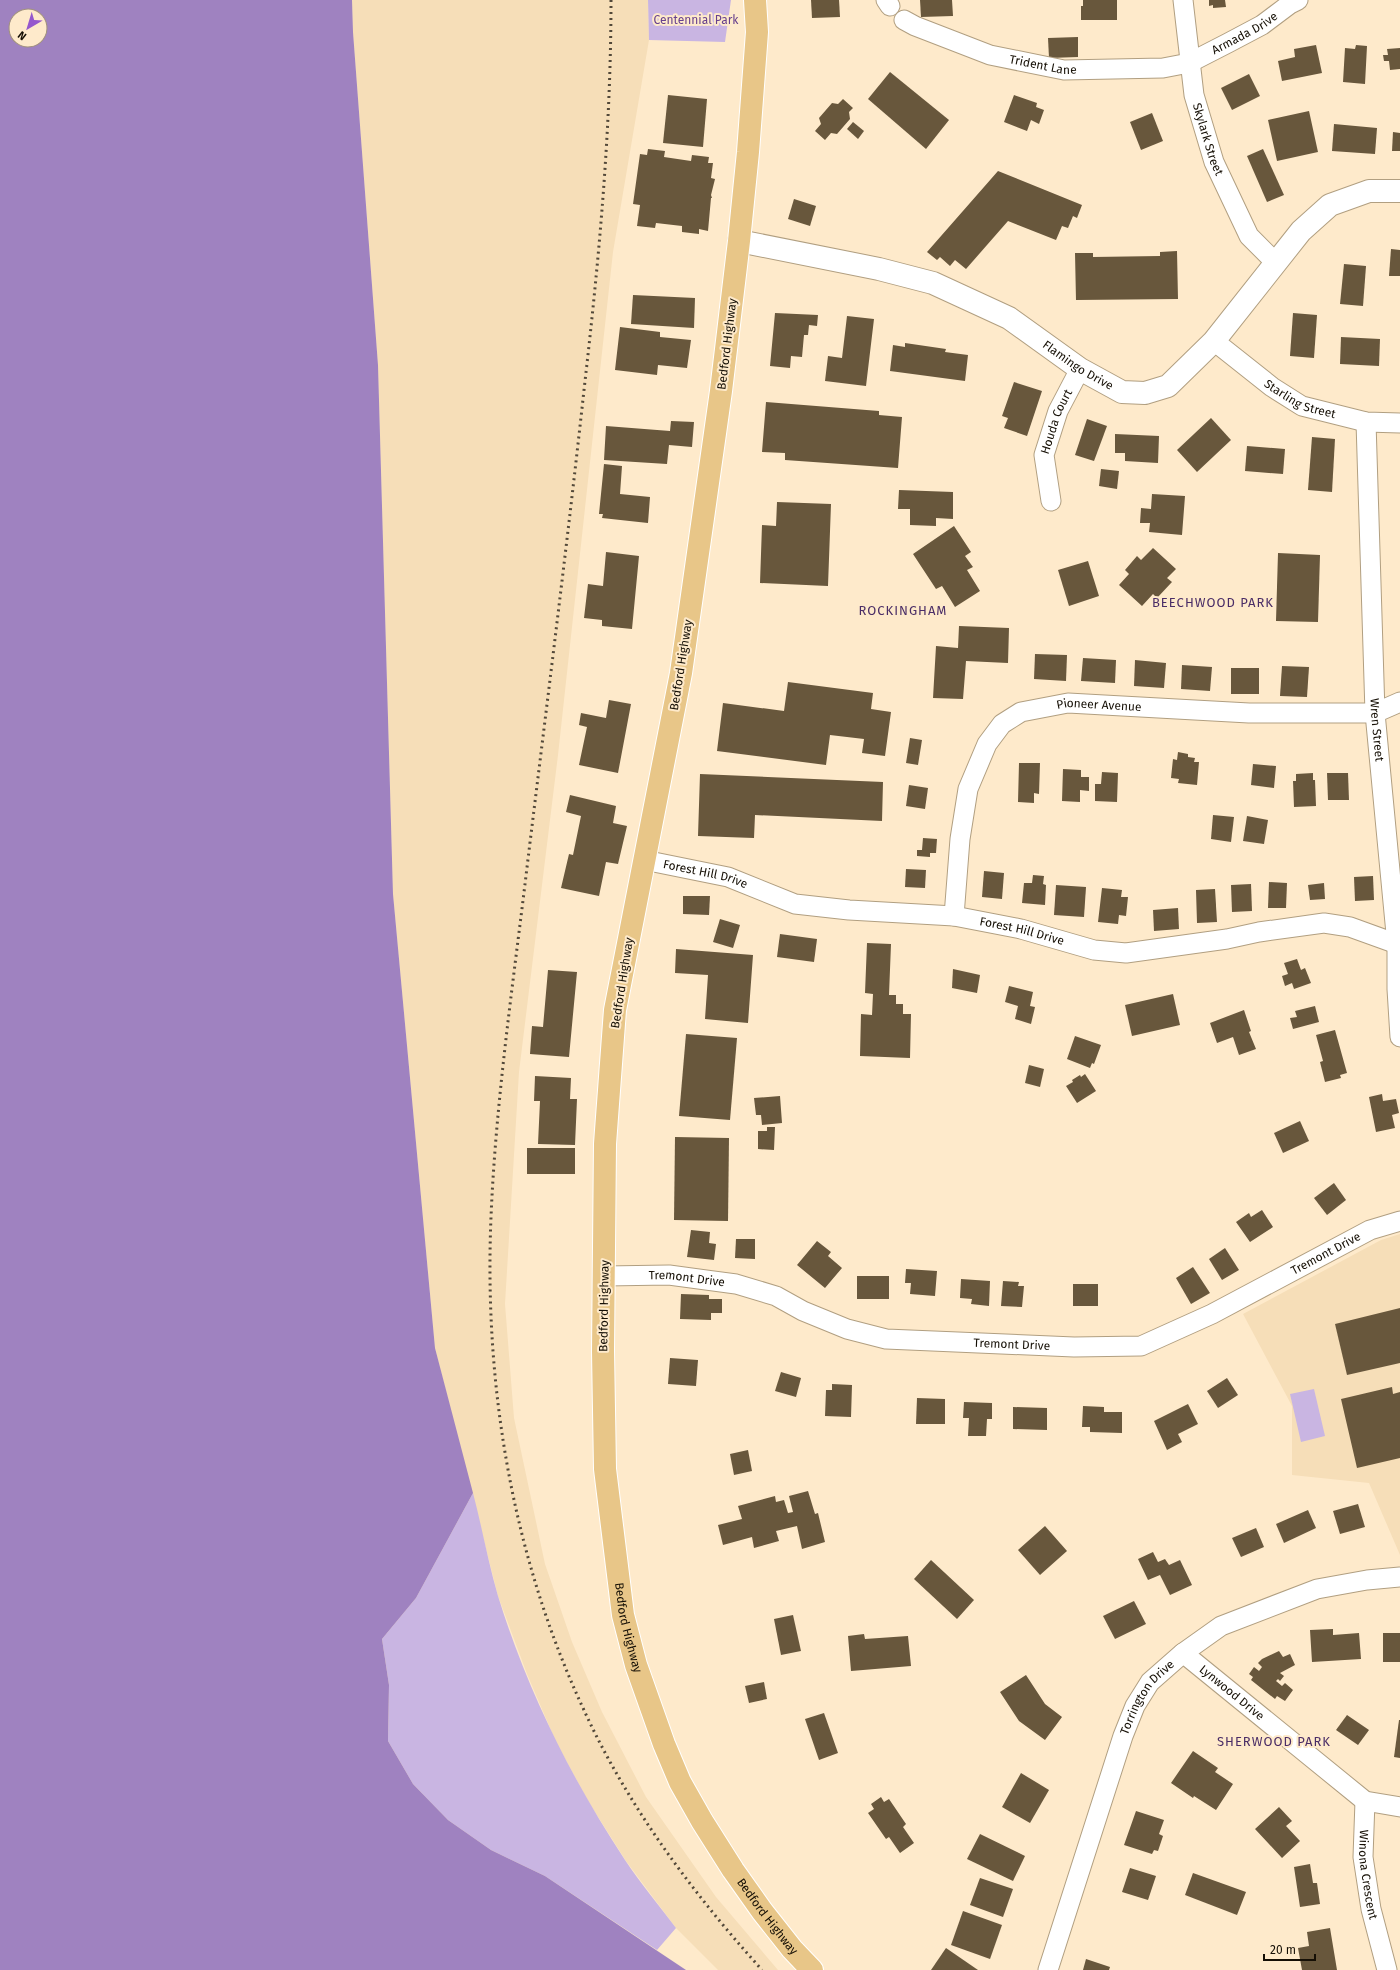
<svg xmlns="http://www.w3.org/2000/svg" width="1400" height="1970" font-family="'Fira Sans',sans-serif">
	<rect width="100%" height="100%" fill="#feeacb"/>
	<g fill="#f6deb8">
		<polygon points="352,0 648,0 649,40 613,252 558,755 519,1072 505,1304 514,1418 545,1564 572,1642 602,1712 646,1797 716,1897 778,1970 718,1970 676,1928 626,1861 588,1801 556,1742 527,1674 498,1596 435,1348 393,894 378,365 353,32"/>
		<polygon points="1400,1234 1400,1555 1369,1483 1292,1475 1292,1406 1243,1314 1381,1240"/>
	</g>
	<g fill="#c9b5e2">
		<polygon points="648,0 731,0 725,42 649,40"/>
		<polygon points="1314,1389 1325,1436 1301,1442 1290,1394"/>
		<path d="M 473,1493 C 482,1527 488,1562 498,1596 C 527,1690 571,1778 625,1860 C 640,1883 659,1905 676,1928 L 657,1950 L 545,1876 L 491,1850 L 448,1820 L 413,1784 L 388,1741 L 389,1685 L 382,1639 L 416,1598 Z"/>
	</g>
	<path fill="#9f82c0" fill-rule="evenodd" d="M 0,0 L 352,0 L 353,32 L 378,365 L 393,894 L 435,1348 L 473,1493 L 416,1598 L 382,1639 L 389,1685 L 388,1741 L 413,1784 L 448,1820 L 491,1850 L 545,1876 L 686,1970 L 0,1970 ZM 16,16 L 40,16 L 40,40 L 16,40 Z"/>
	<g fill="#68573c">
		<polygon points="811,0 839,0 840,17 812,18"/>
		<polygon points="920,0 952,0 953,16 921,17"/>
		<polygon points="1083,0 1117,0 1117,20 1081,20 1081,6 1083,6"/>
		<polygon points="1209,0 1225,0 1226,7 1213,8 1213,5 1209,6"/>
		<polygon points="1078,37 1078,57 1049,58 1048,38"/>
		<polygon points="1316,45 1322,73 1282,81 1278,61 1295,57 1294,49"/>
		<polygon points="1356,45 1367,46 1365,84 1343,82 1345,48 1355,49"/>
		<polygon points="1400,48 1400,69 1390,70 1389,61 1384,61 1383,55 1388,55 1387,49"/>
		<polygon points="890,72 949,120 926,149 868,99"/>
		<polygon points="1249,74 1260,96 1232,110 1221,88"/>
		<polygon points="668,95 707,99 703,147 663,143"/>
		<polygon points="1014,95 1037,103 1036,107 1044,110 1039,124 1031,120 1027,131 1004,122"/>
		<polygon points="843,99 853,108 849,112 850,119 837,134 831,133 825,140 815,131 821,124 819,118 832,103 838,104"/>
		<polygon points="1309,111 1318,152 1277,161 1268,120"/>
		<polygon points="1152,113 1163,141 1141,150 1130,122"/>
		<polygon points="853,122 864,131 858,139 847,129"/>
		<polygon points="1334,124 1377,128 1375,154 1332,151"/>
		<polygon points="1393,132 1400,133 1400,151 1392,151"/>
		<polygon points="648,149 665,151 664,157 691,161 692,155 709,157 708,163 713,163 711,178 715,179 711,195 712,198 711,198 708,231 699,229 699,234 682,232 682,226 656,223 655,228 637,226 640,205 633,204 640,154 647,155"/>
		<polygon points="1263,149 1284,195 1267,202 1247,156"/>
		<polygon points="998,171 1082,205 1077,218 1073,216 1068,228 1062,226 1056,240 1008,221 966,269 955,260 950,266 940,257 937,260 927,252"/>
		<polygon points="794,199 816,206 810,226 788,219"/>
		<polygon points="1391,249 1400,250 1400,276 1389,276"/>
		<polygon points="1177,251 1178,299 1076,300 1075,253 1093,253 1093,257 1160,256 1160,252"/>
		<polygon points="1344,264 1366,266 1363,306 1340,304"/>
		<polygon points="633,295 695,298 694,328 631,324"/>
		<polygon points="775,313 818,315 817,326 809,325 808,335 804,335 802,357 791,356 790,368 770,366"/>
		<polygon points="1293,313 1317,315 1314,358 1290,356"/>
		<polygon points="847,316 874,319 866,386 825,381 828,356 842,358"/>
		<polygon points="620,327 660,332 660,337 691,340 687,368 658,365 657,375 615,370"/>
		<polygon points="1341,337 1380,339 1379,366 1340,364"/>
		<polygon points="905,343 946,349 945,352 968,355 965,381 890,371 893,345 905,347"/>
		<polygon points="1014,382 1042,391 1027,436 1004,428 1008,418 1002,416"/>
		<polygon points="766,402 879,411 879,415 902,417 898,468 785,460 785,453 762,452"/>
		<polygon points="1211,418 1231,440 1197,472 1177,450"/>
		<polygon points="1087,419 1107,426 1094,461 1075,455"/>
		<polygon points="671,421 694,422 692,447 669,445 667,464 604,460 606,426 670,431"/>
		<polygon points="1115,434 1159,436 1158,463 1125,461 1125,453 1115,453"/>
		<polygon points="1312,437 1335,439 1332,492 1308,490"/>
		<polygon points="1247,446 1285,449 1283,474 1245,471"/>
		<polygon points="604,464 622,466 620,494 650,497 648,523 602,518 603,514 599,514"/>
		<polygon points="1101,469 1119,471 1117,489 1099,486"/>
		<polygon points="899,490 953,492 953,519 936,518 936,526 910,525 910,509 898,509"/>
		<polygon points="1152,494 1185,496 1182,535 1149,532 1150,523 1140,523 1141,508 1151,509"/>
		<polygon points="777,502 831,504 828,586 760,583 762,525 776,526"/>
		<polygon points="954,526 971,552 965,556 973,567 967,570 980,591 955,607 942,586 936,589 913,554"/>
		<polygon points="1153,548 1176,569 1167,578 1172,582 1157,598 1153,594 1142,606 1119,585 1129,574 1125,570 1137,556 1141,560"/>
		<polygon points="606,552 639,556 632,629 602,626 602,620 584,618 588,584 603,586"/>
		<polygon points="1278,553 1320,555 1318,622 1276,621"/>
		<polygon points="1088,561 1099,596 1069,606 1058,570"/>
		<polygon points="959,626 1009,628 1008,663 966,661 963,699 933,698 936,646 958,648"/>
		<polygon points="1035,654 1067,655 1066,681 1034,679"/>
		<polygon points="1083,658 1116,660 1115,683 1081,681"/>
		<polygon points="1135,660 1166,663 1164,688 1134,686"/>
		<polygon points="1182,665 1212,667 1210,691 1181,689"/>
		<polygon points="1282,666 1309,667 1307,697 1280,696"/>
		<rect x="1231" y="668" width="28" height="26"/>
		<polygon points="788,682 873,693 871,709 891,712 885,756 862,753 864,739 830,735 826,765 717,751 723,703 784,711"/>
		<polygon points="609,700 631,704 618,773 579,765 587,727 579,725 581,713 606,718"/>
		<polygon points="910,738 922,740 918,765 906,763"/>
		<polygon points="1178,752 1188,754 1188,757 1195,758 1194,762 1199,762 1197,785 1178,783 1179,779 1171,778 1173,759 1177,760"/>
		<polygon points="1019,763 1040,763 1039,794 1034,793 1034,803 1018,802"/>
		<polygon points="1253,764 1276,766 1274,788 1251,785"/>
		<polygon points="1063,769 1081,770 1081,777 1089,777 1089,791 1080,790 1080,802 1062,801"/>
		<polygon points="1102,772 1118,773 1117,802 1095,801 1095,784 1101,784"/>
		<polygon points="1313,773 1313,780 1315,780 1316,806 1294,807 1293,781 1296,781 1296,774"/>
		<polygon points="1327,773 1348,773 1349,800 1328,800"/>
		<polygon points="700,774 883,782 882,821 755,815 754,838 698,836"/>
		<polygon points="909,785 928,788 925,809 906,806"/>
		<polygon points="570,795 616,806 613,823 627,826 618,864 606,862 599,896 561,888 569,854 573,855 581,816 566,812"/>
		<polygon points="1213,815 1234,817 1231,842 1211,839"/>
		<polygon points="1247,816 1268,820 1264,844 1243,841"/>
		<polygon points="923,838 937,839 936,853 930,853 930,857 917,856 917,850 922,850"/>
		<polygon points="906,869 926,870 925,888 905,887"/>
		<polygon points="984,871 1004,873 1002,899 982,897"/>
		<polygon points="1033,875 1044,876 1043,884 1046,885 1045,905 1022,903 1024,883 1032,883"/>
		<polygon points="1373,876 1374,900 1355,901 1354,877"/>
		<polygon points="1269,882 1287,883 1286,908 1268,908"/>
		<polygon points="1324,883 1325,899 1310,900 1308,885"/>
		<polygon points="1251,884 1252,911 1232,912 1231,885"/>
		<polygon points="1056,885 1086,887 1084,917 1054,915"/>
		<polygon points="1102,888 1122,890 1121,897 1128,897 1126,916 1119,915 1118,924 1098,922"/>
		<polygon points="1215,889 1217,922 1197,923 1196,890"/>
		<polygon points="683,896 710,896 709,915 683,914"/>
		<polygon points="1178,908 1179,929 1154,931 1153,910"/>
		<polygon points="720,919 740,925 733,948 713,942"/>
		<polygon points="780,934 817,939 814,962 777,957"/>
		<polygon points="867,943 891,944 889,995 896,995 896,1004 903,1004 903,1014 911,1014 910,1058 860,1056 861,1014 872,1015 873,994 865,993"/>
		<polygon points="676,949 753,955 748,1023 705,1019 708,975 675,973"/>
		<polygon points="1297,959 1301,970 1305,968 1311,983 1294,989 1292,983 1285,986 1282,976 1288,974 1284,963"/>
		<polygon points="953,969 980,975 977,993 952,988"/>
		<polygon points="548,970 577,972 569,1057 530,1054 532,1026 543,1027"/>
		<polygon points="1009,986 1033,992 1030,1006 1035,1007 1031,1024 1015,1019 1018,1006 1005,1002"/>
		<polygon points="1173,994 1180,1025 1132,1036 1125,1005"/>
		<polygon points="1315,1006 1319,1022 1293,1029 1290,1018 1297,1017 1295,1011"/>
		<polygon points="1244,1010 1251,1031 1249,1032 1256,1049 1239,1055 1233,1037 1217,1043 1210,1023"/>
		<polygon points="1335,1030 1347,1073 1340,1075 1341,1078 1325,1082 1320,1062 1323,1061 1316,1035"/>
		<polygon points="686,1034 737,1038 730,1120 679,1116"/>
		<polygon points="1075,1036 1101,1045 1094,1064 1092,1063 1090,1068 1067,1059"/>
		<polygon points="1029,1065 1044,1069 1040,1087 1025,1083"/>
		<polygon points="1085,1074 1096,1091 1077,1103 1066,1086 1073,1082 1072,1080 1080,1075 1081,1077"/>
		<polygon points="535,1076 571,1078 570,1099 577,1099 575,1145 538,1144 540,1101 534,1101"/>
		<polygon points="1382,1094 1383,1101 1396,1099 1399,1113 1392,1115 1395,1128 1376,1132 1369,1097"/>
		<polygon points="780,1096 782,1123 762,1125 761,1115 756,1115 754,1098"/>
		<polygon points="1300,1121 1309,1141 1283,1153 1274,1133"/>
		<polygon points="767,1127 775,1127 774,1150 758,1149 758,1131 767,1131"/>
		<polygon points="675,1137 729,1138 728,1221 674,1220"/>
		<rect x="527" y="1148" width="48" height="26"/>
		<polygon points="1334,1183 1346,1200 1327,1215 1314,1198"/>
		<polygon points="1262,1210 1273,1227 1250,1242 1236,1222 1249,1213 1251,1217"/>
		<polygon points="691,1230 710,1232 709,1243 716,1244 714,1260 687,1257"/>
		<polygon points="736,1239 755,1239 755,1259 735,1258"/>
		<polygon points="817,1241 831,1252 828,1256 842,1268 825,1288 797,1265"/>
		<polygon points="1225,1248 1239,1270 1222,1280 1209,1259"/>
		<polygon points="1193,1267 1210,1293 1191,1304 1176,1278"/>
		<polygon points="906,1269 937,1271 935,1296 910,1294 911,1283 905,1283"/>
		<rect x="857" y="1276" width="32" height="23"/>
		<polygon points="961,1279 990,1281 989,1306 971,1304 972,1299 960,1298"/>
		<polygon points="1003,1281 1019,1282 1018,1286 1024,1286 1022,1307 1001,1306"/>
		<rect x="1073" y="1284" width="25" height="22"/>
		<polygon points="681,1294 709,1295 709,1299 722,1299 722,1313 711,1313 711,1320 680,1319"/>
		<polygon points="1400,1308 1400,1363 1347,1375 1335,1324"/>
		<polygon points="670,1358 698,1360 696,1386 668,1384"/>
		<polygon points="781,1372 801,1378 796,1397 775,1391"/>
		<polygon points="1227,1378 1238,1395 1218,1408 1207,1391"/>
		<polygon points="832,1384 852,1385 851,1417 825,1416 826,1390 832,1390"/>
		<polygon points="1392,1387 1393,1394 1400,1392 1400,1458 1357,1468 1341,1399"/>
		<polygon points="917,1398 945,1399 945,1424 916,1424"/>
		<polygon points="964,1402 992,1403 992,1419 987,1419 986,1436 968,1436 969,1418 963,1418"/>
		<polygon points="1188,1404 1198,1424 1178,1434 1182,1442 1167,1450 1154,1421"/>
		<polygon points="1083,1406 1104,1407 1104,1412 1122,1412 1122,1433 1090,1432 1090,1427 1082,1427"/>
		<polygon points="1013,1407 1047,1408 1047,1430 1013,1429"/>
		<polygon points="748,1450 752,1471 734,1475 730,1454"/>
		<polygon points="808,1491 815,1514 818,1513 825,1542 802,1549 797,1526 776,1531 779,1541 754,1548 752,1537 723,1545 718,1525 742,1519 738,1506 775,1496 776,1502 784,1500 788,1513 793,1512 789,1496"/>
		<polygon points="1358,1504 1365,1527 1340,1534 1333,1511"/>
		<polygon points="1308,1510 1316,1528 1284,1543 1276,1524"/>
		<polygon points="1045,1526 1067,1551 1040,1575 1018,1550"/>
		<polygon points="1256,1528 1264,1547 1241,1557 1232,1538"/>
		<polygon points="1153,1552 1158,1562 1165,1559 1169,1565 1180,1560 1192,1585 1170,1595 1160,1575 1148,1580 1138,1559"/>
		<polygon points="931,1560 974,1600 957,1619 914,1579"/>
		<polygon points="1134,1601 1146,1624 1115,1639 1103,1616"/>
		<polygon points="793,1615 801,1651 781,1655 774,1619"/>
		<polygon points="1333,1629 1333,1635 1359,1633 1361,1659 1312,1662 1310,1630"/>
		<rect x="1383" y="1633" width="17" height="29"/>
		<polygon points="864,1634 865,1639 908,1636 911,1666 851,1671 848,1636"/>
		<polygon points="1279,1651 1283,1657 1290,1654 1295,1665 1280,1673 1284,1676 1280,1681 1278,1679 1276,1681 1282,1686 1285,1683 1293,1690 1285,1701 1277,1696 1275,1699 1251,1680 1253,1677 1249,1674 1254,1667 1259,1671 1262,1667 1258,1663 1262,1659"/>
		<polygon points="1026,1675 1045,1704 1062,1717 1045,1740 1019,1721 1000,1692"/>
		<polygon points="764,1682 767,1699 749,1703 745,1686"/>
		<polygon points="824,1713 838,1753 819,1760 805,1719"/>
		<polygon points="1347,1715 1369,1730 1358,1745 1336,1730"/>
		<polygon points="1399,1720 1400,1720 1400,1758 1394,1757"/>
		<polygon points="1193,1751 1218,1768 1215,1772 1233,1784 1216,1810 1194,1796 1193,1798 1171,1783"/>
		<polygon points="1021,1773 1049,1790 1030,1823 1002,1807"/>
		<polygon points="881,1797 884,1802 889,1799 906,1824 903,1827 914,1843 900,1853 889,1837 886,1839 868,1813 874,1809 871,1804"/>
		<polygon points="1279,1807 1292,1821 1286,1826 1300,1841 1282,1858 1255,1829"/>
		<polygon points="1136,1811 1164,1820 1159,1834 1163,1836 1158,1851 1154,1850 1152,1854 1124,1845"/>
		<polygon points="980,1834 1025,1856 1013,1881 967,1859"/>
		<polygon points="1310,1864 1313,1883 1317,1883 1320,1904 1300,1907 1294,1867"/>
		<polygon points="1130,1868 1156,1876 1148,1900 1122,1892"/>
		<polygon points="1193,1873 1246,1892 1237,1915 1185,1895"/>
		<polygon points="980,1878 1013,1889 1003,1917 970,1905"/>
		<polygon points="963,1911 1002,1925 990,1959 951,1945"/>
		<polygon points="1330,1928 1337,1970 1302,1970 1298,1948 1309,1946 1307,1932"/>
		<polygon points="946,1948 978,1970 931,1970"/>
		<polygon points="1086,1959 1110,1967 1109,1970 1083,1970"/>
	</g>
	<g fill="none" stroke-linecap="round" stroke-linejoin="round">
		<defs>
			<g id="minor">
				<polyline points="886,0 890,6"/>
				<path id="s1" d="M 1183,0 L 1194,95 L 1214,162 L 1249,236 L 1275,262"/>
				<path id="s2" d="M 904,20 L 915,26 L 990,55 L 1064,70 L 1163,68 L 1189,63 L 1228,43 L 1262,25 L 1290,4 L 1298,0"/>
				<path id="s3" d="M 1214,341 L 1272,387 L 1302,406 L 1366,422 L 1400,423"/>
				<path id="s4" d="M 1366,422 L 1375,713 L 1397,944 L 1397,989 L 1400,1037"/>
				<path id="s5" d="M 1051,501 L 1044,455 L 1058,411 L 1080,369"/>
				<path id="s6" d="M 644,860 L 728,877 L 795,904 L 849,910 L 954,916 L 1021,929 L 1094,950 L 1126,953 L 1227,939 L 1259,932 L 1324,923 L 1350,927 L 1400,945"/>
				<path id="s7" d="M 954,916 L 960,839 L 968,789 L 987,744 L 1002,724 L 1021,712 L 1068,703 L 1249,713 L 1375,713 L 1400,702"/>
				<path id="s8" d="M 605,1276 L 669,1275 L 736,1284 L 776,1296 L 803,1311 L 847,1329 L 886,1339 L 1074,1347 L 1141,1346 L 1212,1314 L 1370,1230 L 1400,1221"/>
				<path id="s9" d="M 1183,1653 L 1365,1801 L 1400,1807"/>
				<path id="s10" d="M 1365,1801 L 1363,1857 L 1371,1909 L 1387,1970"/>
				<path id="s11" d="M 1048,1970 L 1123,1736 L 1135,1706 L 1150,1682 L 1183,1653 L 1221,1626 L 1317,1589 L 1367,1580 L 1400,1577"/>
			</g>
			<g id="tertiary">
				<path id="s12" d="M 739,241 L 879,269 L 933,283 L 1009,318 L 1080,369 L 1122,392 L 1145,393 L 1168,386 L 1214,341 L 1301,231 L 1330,205 L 1369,191 L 1400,191"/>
			</g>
			<g id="primary">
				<path id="s13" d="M 755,0 L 757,32 L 748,152 L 739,241 L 721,391 L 681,673 L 615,1010 L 605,1144 L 603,1351 L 605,1469 L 623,1615 L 636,1665 L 664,1744 L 680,1782 L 702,1821 L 733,1870 L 762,1911 L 792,1949 L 812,1970"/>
			</g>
		</defs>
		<use href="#minor" stroke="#b19f81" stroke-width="21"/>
		<use href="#tertiary" stroke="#b19f81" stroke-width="24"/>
		<use href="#primary" stroke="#fff" stroke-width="24"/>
		<use href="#minor" stroke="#fff" stroke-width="19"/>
		<use href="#tertiary" stroke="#fff" stroke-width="22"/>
		<use href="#primary" stroke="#e8c688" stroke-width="22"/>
		<path stroke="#524839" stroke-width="3" stroke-dasharray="2 4" stroke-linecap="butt" d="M 611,0 C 611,130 599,260 584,390 C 567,546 547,703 528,859 C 514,978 496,1097 491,1217 C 484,1385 512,1555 583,1708 C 627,1805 691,1891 762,1970"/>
	</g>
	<g text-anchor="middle" stroke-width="4" stroke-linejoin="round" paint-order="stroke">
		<g font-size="12" fill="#67408d" stroke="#feeacb">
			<text x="696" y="24">Centennial Park</text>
		</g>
		<g font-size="12" fill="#150f05" stroke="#feeacb">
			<text dy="4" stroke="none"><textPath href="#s2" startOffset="357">Armada Drive</textPath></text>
			<text dy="4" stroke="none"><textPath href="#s2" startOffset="147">Trident Lane</textPath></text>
			<text dy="4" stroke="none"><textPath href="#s1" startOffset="142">Skylark Street</textPath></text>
			<text transform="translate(727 344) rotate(-83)" y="4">Bedford Highway</text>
			<text dy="4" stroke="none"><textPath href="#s12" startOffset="366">Flamingo Drive</textPath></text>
			<text dy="4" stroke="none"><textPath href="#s3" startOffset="105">Starling Street</textPath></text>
			<text dy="4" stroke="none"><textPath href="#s5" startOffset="82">Houda Court</textPath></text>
			<text transform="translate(681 665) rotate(-81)" y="4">Bedford Highway</text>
			<text dy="4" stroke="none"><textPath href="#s7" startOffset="303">Pioneer Avenue</textPath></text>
			<text dy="4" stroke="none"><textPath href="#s4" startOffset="308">Wren Street</textPath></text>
			<text dy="4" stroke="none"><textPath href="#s6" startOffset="63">Forest Hill Drive</textPath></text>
			<text dy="4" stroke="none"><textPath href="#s6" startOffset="387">Forest Hill Drive</textPath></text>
			<text transform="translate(622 983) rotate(-81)" y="4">Bedford Highway</text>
			<text dy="4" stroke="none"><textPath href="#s8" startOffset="754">Tremont Drive</textPath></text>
			<text dy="4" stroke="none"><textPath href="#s8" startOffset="82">Tremont Drive</textPath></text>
			<text transform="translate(604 1306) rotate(-89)" y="4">Bedford Highway</text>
			<text dy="4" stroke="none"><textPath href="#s8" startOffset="418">Tremont Drive</textPath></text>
			<text dy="4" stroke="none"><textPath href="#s13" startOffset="1641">Bedford Highway</textPath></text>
			<text dy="4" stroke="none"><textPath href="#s9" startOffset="63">Lynwood Drive</textPath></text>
			<text dy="4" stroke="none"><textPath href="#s11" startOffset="292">Torrington Drive</textPath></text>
			<text dy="4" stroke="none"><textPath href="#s10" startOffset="74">Winona Crescent</textPath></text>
			<text dy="4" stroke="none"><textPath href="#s13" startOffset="1965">Bedford Highway</textPath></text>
		</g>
		<g font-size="13" letter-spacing="1" fill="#4a2d66" stroke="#feeacb">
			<text x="1213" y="607">BEECHWOOD PARK</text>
			<text x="903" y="615">ROCKINGHAM</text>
			<text x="1274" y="1746">SHERWOOD PARK</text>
		</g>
	</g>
	<g transform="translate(28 28) rotate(218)"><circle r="19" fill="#feeacb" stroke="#a1927c"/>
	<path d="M0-3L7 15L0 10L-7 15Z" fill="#9557cd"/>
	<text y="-6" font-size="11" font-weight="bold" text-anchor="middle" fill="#150f05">N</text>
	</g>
	<path d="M1264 1954v6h51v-6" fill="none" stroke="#150f05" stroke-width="2"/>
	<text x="1270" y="1954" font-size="12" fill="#150f05" stroke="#feeacb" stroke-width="3" paint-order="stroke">20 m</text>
</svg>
